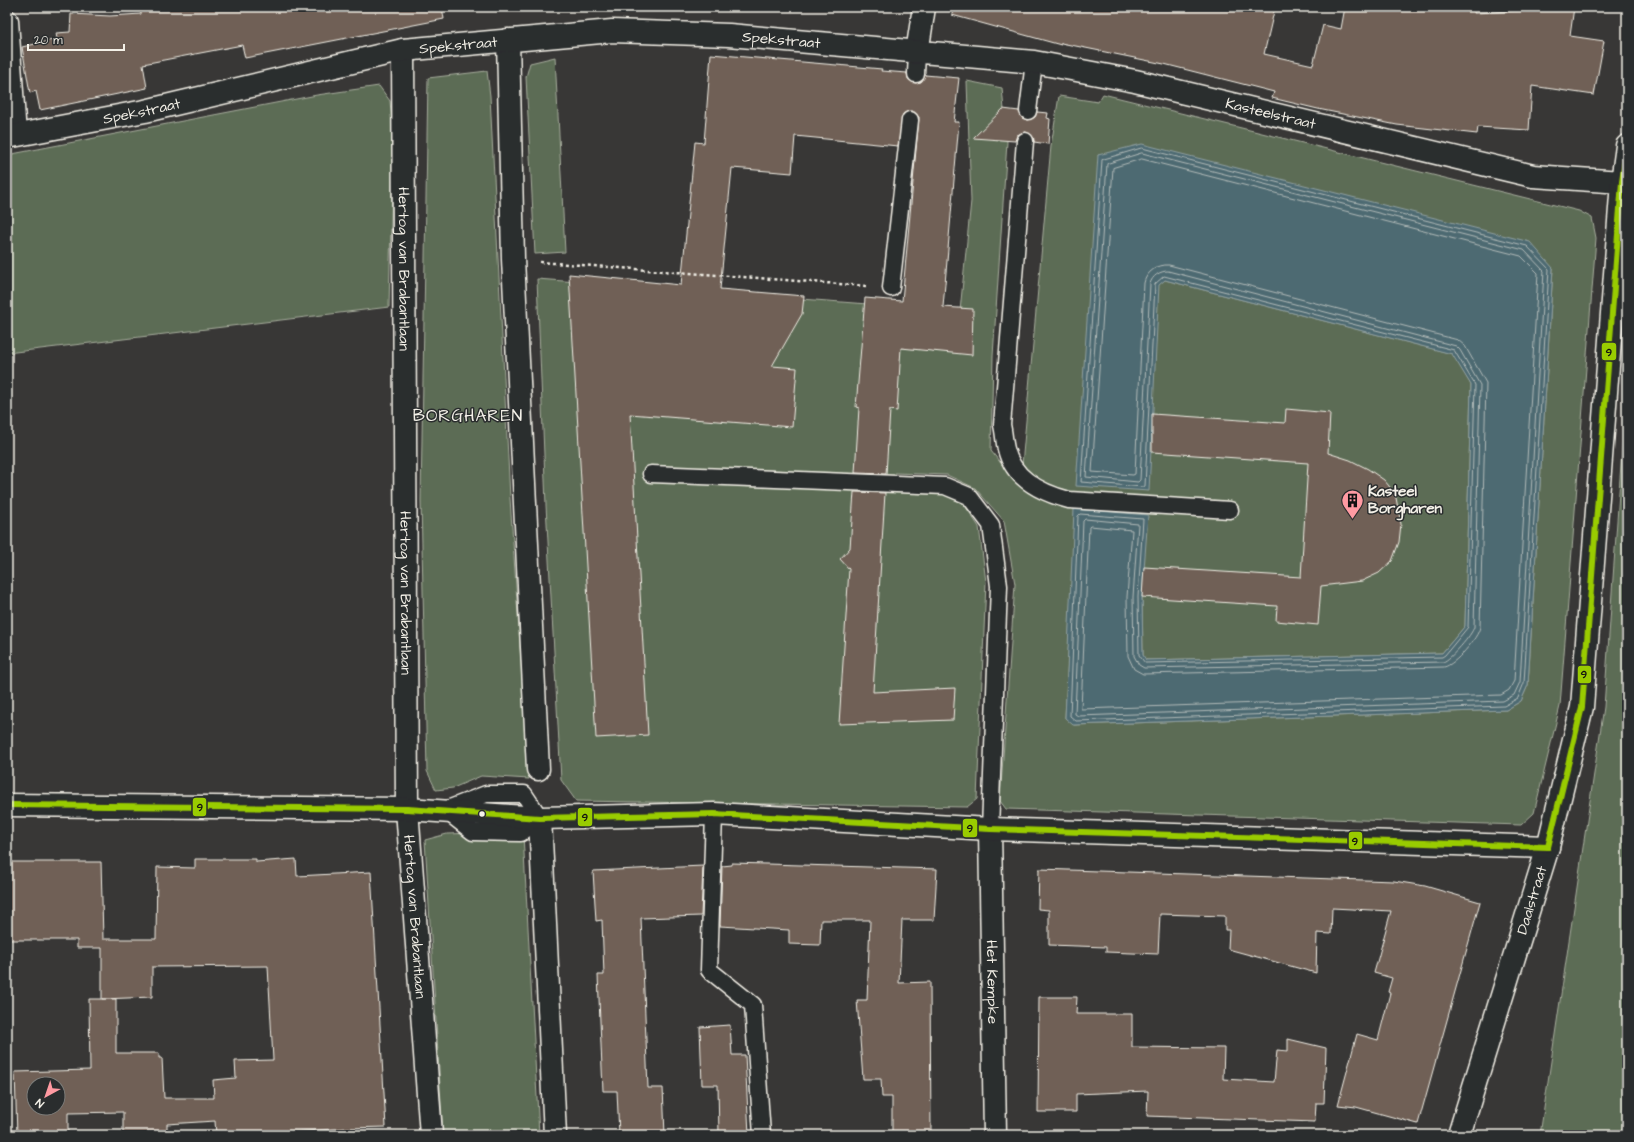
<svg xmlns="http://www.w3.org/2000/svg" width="1634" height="1142" font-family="'Architects Daughter',sans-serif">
	<rect width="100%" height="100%" fill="#383736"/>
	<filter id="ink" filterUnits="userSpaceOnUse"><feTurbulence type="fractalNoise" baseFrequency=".025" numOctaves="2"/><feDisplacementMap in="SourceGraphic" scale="8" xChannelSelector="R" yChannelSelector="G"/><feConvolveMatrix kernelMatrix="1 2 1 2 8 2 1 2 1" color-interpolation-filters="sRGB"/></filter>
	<g filter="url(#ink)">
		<g fill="#5c6c55" stroke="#a8ae9e" fill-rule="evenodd">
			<polygon points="555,57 565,252 535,254 526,77 530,63"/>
			<polygon points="487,71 490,96 510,498 529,779 481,776 453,788 436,790 427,771 421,500 428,78"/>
			<path d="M 967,81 L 1002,88 L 1007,142 L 993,356 L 991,451 L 1020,487 L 1051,146 L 1059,96 L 1098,102 L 1103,94 L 1579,211 L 1592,218 L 1596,238 L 1560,706 L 1534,813 L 1521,825 L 1006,809 L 1000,801 L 1015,584 L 1004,521 L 975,488 L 947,475 L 895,473 L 894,492 L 943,494 L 964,504 L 979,527 L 986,582 L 977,799 L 967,807 L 576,801 L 561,780 L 546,505 L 537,279 L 960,311 L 971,201 ZM 1098,155 L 1553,268 L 1528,685 L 1521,701 L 1506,710 L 1074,725 L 1065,718 L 1075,509 L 1144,567 L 1142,597 L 1143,656 L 1146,660 L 1442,653 L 1465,626 L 1471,385 L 1453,354 L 1165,280 L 1159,284 Z"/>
			<polygon points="379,86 390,101 393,136 389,307 7,353 7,155 317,95"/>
			<polygon points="1627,378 1627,1135 1540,1135 1604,707"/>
			<polygon points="513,832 523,834 539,1135 443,1135 425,840 447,834"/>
		</g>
		<polygon fill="#4e6a72" stroke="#90a0a1" points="1142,144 1530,242 1553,268 1528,685 1521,701 1506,710 1073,725 1065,718 1074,509 1148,515 1142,597 1143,655 1146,660 1442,653 1465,626 1471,385 1452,354 1165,280 1159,285 1149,491 1076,486 1098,155"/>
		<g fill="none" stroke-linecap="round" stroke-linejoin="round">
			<g stroke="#b2bbb9" stroke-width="1">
				<polygon points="1142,148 1527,246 1549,269 1524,683 1518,698 1504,706 1076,721 1070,716 1078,516 1080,514 1143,519 1138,597 1139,655 1145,663 1442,657 1445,655 1468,627 1475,385 1454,350 1164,276 1155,284 1145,486 1143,487 1081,482 1102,160"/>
				<path d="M 1142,153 L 1524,250 L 1544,271 L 1520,682 L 1514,695 L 1503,701 L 1078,716 L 1075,714 L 1083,521 L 1085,519 L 1138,524 L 1133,597 L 1134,656 L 1139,665 L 1144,668 L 1443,662 C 1451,659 1472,635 1474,627 L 1480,385 L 1460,350 L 1456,346 L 1168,271 C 1160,271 1152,276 1150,284 L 1140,480 L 1138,482 L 1086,477 L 1107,164 Z"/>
				<path d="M 1142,159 L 1521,256 L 1538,273 L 1514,681 L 1509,690 L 1501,695 L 1081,709 L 1089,527 L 1090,526 L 1132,530 L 1127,597 L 1128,656 L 1134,669 L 1143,674 L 1444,667 C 1455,665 1478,638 1480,627 L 1486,383 L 1465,346 L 1458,340 L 1169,265 C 1158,264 1146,272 1144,283 L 1135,474 L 1133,475 L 1092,472 L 1113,168 Z"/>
			</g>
		</g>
		<g fill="#6f6056" stroke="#f4f1e8" fill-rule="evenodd">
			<polygon points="141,7 442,7 444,19 245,58 242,45 143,64 147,88 40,110 36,91 30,93 22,47 57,39 56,33 70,32 71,14 110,16 141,14"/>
			<polygon points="953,7 1275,7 1264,54 1313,65 1323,25 1341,29 1345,7 1475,7 1474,13 1535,10 1535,7 1574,7 1570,36 1604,41 1594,95 1532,86 1529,130 1478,127 1477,134 1397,125 1318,109 1272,98 1274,92 1164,64 1061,43 1061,45 952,15"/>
			<polygon points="711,54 882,69 881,71 907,73 908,79 915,83 921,82 925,75 959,78 954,122 959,122 943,307 973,309 972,355 901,348 897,411 890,410 886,474 855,473 859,408 856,407 865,298 902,301 919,117 911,111 903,114 898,146 795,136 792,173 732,168 720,289 804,296 802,314 772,366 797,368 792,427 630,414 648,735 596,738 569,274 681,285 695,142 704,143"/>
			<polygon points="1003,109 1019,111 1022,118 1027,120 1035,117 1037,112 1048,113 1047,118 1050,119 1048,144 1034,142 1033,137 1026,132 1017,135 1015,141 973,138"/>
			<polygon points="1286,409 1330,413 1328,453 1350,460 1368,469 1384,480 1389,486 1396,498 1401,524 1399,542 1392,561 1379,573 1362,581 1321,586 1318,625 1276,621 1277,606 1142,597 1144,567 1301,577 1308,463 1152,452 1152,414 1285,423"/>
			<polygon points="854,492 885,493 873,692 955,688 953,720 839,724 849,569 840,559 850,548"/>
			<path d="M 195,859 L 256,859 L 256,862 L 296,859 L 297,876 L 371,872 L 386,1127 L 347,1128 L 264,1134 L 264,1135 L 216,1135 L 215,1121 L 167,1124 L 167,1135 L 123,1135 L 123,1112 L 68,1113 L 68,1135 L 17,1135 L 15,1072 L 90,1070 L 89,999 L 116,999 L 116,1053 L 159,1053 L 159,1058 L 162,1058 L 164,1098 L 214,1098 L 213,1080 L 236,1078 L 235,1061 L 273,1060 L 268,966 L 152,967 L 152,997 L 102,999 L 102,948 L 77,948 L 77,940 L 7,940 L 7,862 L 101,862 L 103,939 L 156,939 L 157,867 L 195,868 ZM 34,1084 L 58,1084 L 58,1108 L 34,1108 Z"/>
			<polygon points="732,863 937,869 934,920 902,920 899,983 930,982 931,1135 892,1135 892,1097 882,1097 881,1079 863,1079 857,1000 867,1000 870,920 821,920 820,945 789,944 789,930 720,926 722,866 732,865"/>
			<polygon points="703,866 701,916 641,918 648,1088 663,1088 665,1135 619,1135 617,1091 603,1091 598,975 604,975 602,920 596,921 593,871"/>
			<polygon points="1039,869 1394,881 1425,886 1480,902 1418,1124 1356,1107 1338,1105 1357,1034 1378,1040 1390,993 1388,992 1392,978 1374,973 1391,911 1332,908 1331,934 1317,933 1316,973 1228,949 1229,930 1225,930 1225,916 1160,914 1158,954 1106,952 1106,947 1049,945 1049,910 1038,909"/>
			<polygon points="1039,997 1077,997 1076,1014 1132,1014 1132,1047 1224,1048 1223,1079 1274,1082 1277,1050 1288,1051 1288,1039 1326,1048 1324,1103 1316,1103 1315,1122 1147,1116 1148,1091 1076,1094 1076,1112 1038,1112"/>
			<polygon points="730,1025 732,1055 745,1055 749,1135 719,1135 718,1085 702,1085 700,1027"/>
		</g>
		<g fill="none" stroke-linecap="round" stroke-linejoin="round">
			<defs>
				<g id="lane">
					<polyline points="916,74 917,53"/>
					<polyline points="1028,111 1034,62"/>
					<path d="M 1025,141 L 1002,425 C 1004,433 1004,441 1006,449 C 1013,479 1042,493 1069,500 L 1230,510"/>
					<polyline points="891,288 910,120"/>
					<polyline points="651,474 945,486 969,496 991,525 999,586 990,829"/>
					<polygon points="486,794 524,794 540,818 521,833 473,832 445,810"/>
					<polyline points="714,814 709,970 753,1005 762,1135"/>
				</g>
				<g id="street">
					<polyline points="7,21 15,135"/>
					<polyline points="508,40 513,259 538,769"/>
					<path id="s1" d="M 403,50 L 407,809 L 431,1135"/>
					<polyline points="917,53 924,7"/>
					<path id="s2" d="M 7,137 L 145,111 L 403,50 L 612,31 L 729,35 L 1034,62 L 1135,81 L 1533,176 L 1622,182"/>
					<polyline points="540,818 555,1135"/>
					<path id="s3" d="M 990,829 L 995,1135"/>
					<path id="s4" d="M 1459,1135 L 1548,847"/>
				</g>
				<polyline id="secondary" points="7,805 407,809 540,818 714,814 990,829 1548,847 1582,707 1622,182 1627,146"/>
			</defs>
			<use href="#lane" stroke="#f4f1e8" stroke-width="19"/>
			<use href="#street" stroke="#f4f1e8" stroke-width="25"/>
			<use href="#secondary" stroke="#f4f1e8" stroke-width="25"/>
			<polyline stroke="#f4f1e8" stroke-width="2.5" stroke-dasharray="3 3" stroke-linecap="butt" points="540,262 866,286"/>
			<use href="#lane" stroke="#2a2d2e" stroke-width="16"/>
			<use href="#street" stroke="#2a2d2e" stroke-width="22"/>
			<use href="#secondary" stroke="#2a2d2e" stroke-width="22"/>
			<defs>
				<g id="bus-1">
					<polyline points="7,805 407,809 540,818 714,814 990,829 1548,847"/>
					<polyline points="1548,847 1582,707 1622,182 1627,146"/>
				</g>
			</defs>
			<use href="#bus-1" stroke="#2a2d2e" stroke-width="9"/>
			<use href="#bus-1" stroke="#9c0" stroke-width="6"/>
		</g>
	</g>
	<defs>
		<symbol id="building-pin" viewBox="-11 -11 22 30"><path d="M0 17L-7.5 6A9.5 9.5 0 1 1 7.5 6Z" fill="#ff9aa2" stroke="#2a2d2e"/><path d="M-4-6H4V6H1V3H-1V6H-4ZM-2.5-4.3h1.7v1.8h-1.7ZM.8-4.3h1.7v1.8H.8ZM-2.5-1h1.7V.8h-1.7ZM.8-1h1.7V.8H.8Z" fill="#111"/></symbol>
	</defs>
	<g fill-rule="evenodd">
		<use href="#building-pin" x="1340" y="488" width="25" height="34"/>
	</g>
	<circle fill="#f4f1e8" stroke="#2a2d2e" stroke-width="1.5" cx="482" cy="814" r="3.5"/>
	<g text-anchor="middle" stroke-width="3" stroke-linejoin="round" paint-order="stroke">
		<g font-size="15" fill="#f4f1e8" stroke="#2a2d2e">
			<text dy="5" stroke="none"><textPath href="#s2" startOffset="785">Spekstraat</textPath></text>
			<text dy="5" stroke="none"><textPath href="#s2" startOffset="461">Spekstraat</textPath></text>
			<text dy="5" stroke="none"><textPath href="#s2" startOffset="137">Spekstraat</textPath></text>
			<text dy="5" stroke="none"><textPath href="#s2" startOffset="1281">Kasteelstraat</textPath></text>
			<text dy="5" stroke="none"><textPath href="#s1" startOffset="219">Hertog van Brabantlaan</textPath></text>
			<text dy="5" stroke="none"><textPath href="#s1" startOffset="543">Hertog van Brabantlaan</textPath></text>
			<text dy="5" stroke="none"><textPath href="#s4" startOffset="246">Daalstraat</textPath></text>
			<text dy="5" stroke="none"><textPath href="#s1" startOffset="867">Hertog van Brabantlaan</textPath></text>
			<text dy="5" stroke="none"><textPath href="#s3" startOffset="153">Het Kempke</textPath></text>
		</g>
		<g font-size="15" font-weight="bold" fill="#f4f1e8" stroke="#2a2d2e" text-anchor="start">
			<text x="1368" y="496">Kasteel<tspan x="1368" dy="17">Borgharen</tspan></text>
		</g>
		<g font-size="17" letter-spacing="1" fill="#f4f1e8" stroke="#2a2d2e">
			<text x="468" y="421">BORGHAREN</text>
		</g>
	</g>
	<g stroke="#2a2d2e" stroke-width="1.5">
		<rect x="1601" y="342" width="16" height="19" rx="4" fill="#9c0"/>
		<rect x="1577" y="665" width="15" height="19" rx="4" fill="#9c0"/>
		<rect x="192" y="797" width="15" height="20" rx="4" fill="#9c0"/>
		<rect x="577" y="807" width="16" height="20" rx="4" fill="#9c0"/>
		<rect x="962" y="818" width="16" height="20" rx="4" fill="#9c0"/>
		<rect x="1348" y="831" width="15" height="19" rx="4" fill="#9c0"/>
	</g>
	<g font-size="11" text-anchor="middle" font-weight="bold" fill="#111">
		<text x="1609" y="356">9</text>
		<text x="1584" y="678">9</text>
		<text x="200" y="811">9</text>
		<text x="585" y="821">9</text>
		<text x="970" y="832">9</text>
		<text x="1355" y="845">9</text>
	</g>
	<rect width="1634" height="1142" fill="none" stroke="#2a2d2e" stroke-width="24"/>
	<rect x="12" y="12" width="1610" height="1118" fill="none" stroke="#f4f1e8" stroke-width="1.5" filter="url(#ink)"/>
	<g transform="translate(46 1096) rotate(220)"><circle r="19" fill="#2a2d2e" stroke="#7b7b78"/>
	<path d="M0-3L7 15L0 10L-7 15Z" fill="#ff9aa2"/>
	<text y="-6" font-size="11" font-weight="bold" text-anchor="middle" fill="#f4f1e8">N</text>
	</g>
	<path d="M28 44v6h96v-6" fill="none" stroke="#f4f1e8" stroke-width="2"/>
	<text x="34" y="44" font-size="12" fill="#f4f1e8" stroke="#2a2d2e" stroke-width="3" paint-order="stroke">20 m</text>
</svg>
